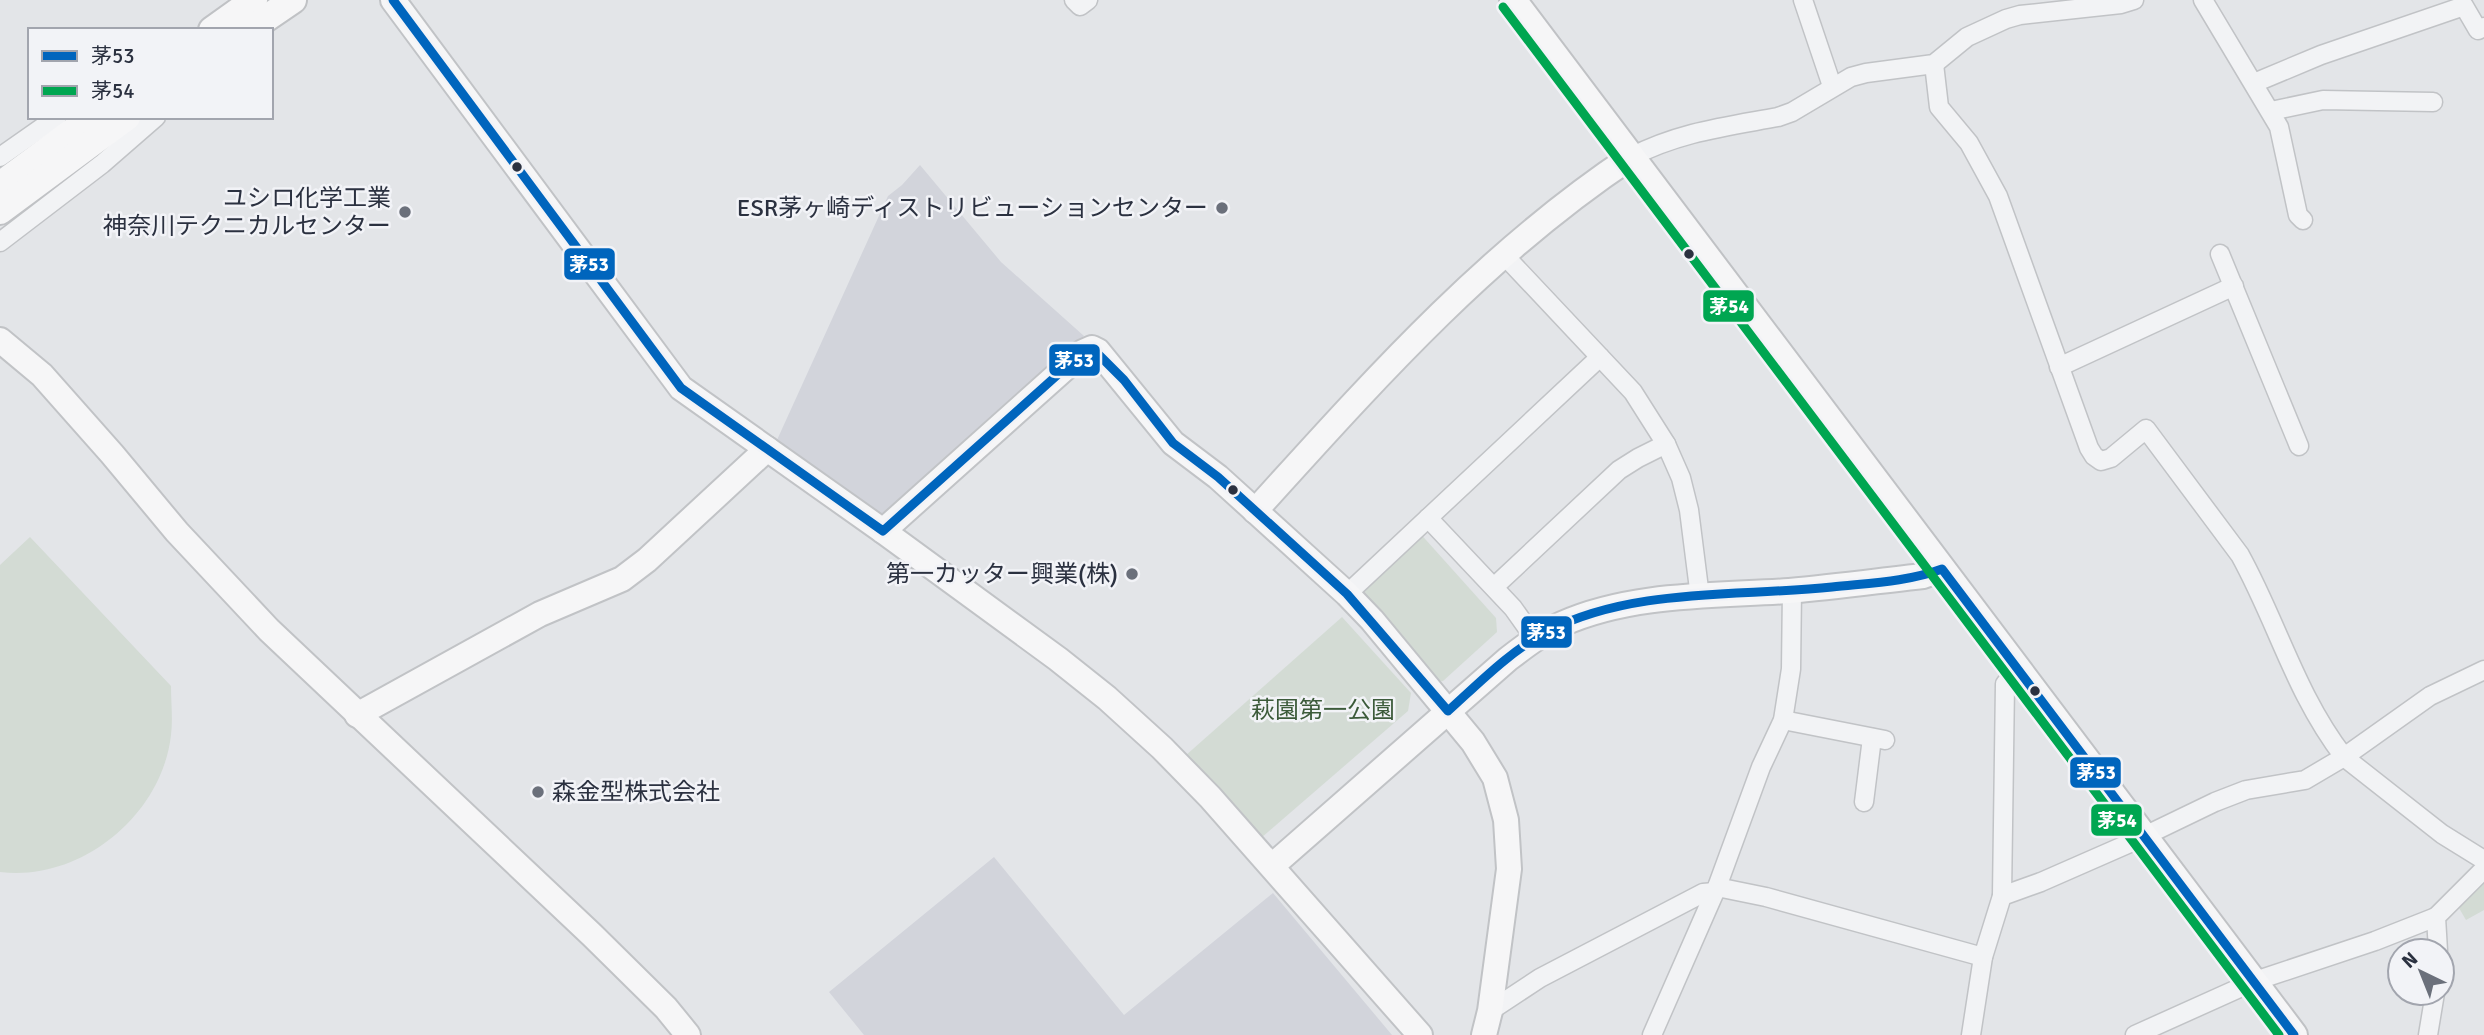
<svg xmlns="http://www.w3.org/2000/svg" width="2484" height="1035" font-family="Signika,'Noto Sans JP',sans-serif">
	<rect width="100%" height="100%" fill="#e3e5e8"/>
	<g fill="#d2d4db">
		<polygon points="920,165 1001,262 1084,336 888,514 881,514 777,440 888,196 902,185"/>
		<polygon points="994,857 1124,1015 1273,893 1392,1035 864,1035 829,992"/>
	</g>
	<g fill="#d3dbd4">
		<polygon points="1417,530 1496,618 1497,632 1443,681 1433,683 1353,592"/>
		<path d="M 30,537 L 171,686 C 171,702 173,719 171,735 C 162,815 81,882 0,872 L 0,565 Z"/>
		<polygon points="1342,617 1411,693 1408,711 1261,838 1185,756"/>
		<polygon points="2484,882 2484,910 2466,920 2459,908"/>
	</g>
	<g fill="none" stroke-linecap="round" stroke-linejoin="round">
		<defs>
			<g id="street">
				<polyline points="1074,0 1080,6 1088,0"/>
				<polyline points="1803,0 1832,86"/>
				<polyline points="2203,0 2279,127 2298,215 2303,220"/>
				<path d="M 1934,64 L 1939,107 L 1969,143 L 1998,196 L 2089,448 L 2094,456 L 2101,461 L 2111,458 L 2146,429 L 2240,555 C 2278,624 2295,693 2344,757 L 2305,780 L 2246,790 L 2215,802 L 2130,843 L 2041,882 L 2002,896 L 1983,957 L 1971,1035"/>
				<polyline points="2254,83 2321,55 2464,6 2478,30 2484,27"/>
				<polyline points="2271,111 2323,100 2433,102"/>
				<polyline points="0,157 57,117"/>
				<path d="M 1631,157 C 1680,132 1724,127 1778,117 L 1792,112 L 1851,77 L 1866,73 L 1934,64 L 1967,37 L 2006,19 L 2020,15 L 2121,4 L 2134,0"/>
				<polyline points="0,242 102,164 156,117"/>
				<polyline points="2220,254 2299,446"/>
				<polyline points="1504,255 1633,392 1666,444 1681,478 1689,510 1700,597"/>
				<polyline points="2059,367 2234,286"/>
				<polyline points="1428,518 1513,608 1535,639"/>
				<polyline points="1494,587 1619,470 1638,458 1666,444"/>
				<polyline points="1347,594 1600,357"/>
				<polyline points="2484,670 2430,696 2344,757 2442,834 2484,860"/>
				<polyline points="1783,720 1885,740"/>
				<polyline points="1864,802 1872,738"/>
				<polyline points="1717,887 1766,897 1983,957"/>
				<polyline points="2002,896 2005,684 2019,668"/>
				<polyline points="2438,951 2436,917 2484,869"/>
				<polyline points="1490,1011 1540,978 1703,893 1715,892"/>
				<polyline points="1652,1035 1717,887 1761,767 1783,720 1791,669 1792,590"/>
				<polyline points="2135,1035 2255,981 2375,941 2436,917"/>
				<polyline points="2428,1035 2435,993"/>
			</g>
			<g id="secondary">
				<polyline points="393,0 681,388 883,531 1058,659 1107,698 1162,748 1210,797 1420,1035"/>
				<polyline points="0,340 42,375 112,454 177,532 269,630 592,935 666,1008 688,1035"/>
				<path d="M 1255,511 C 1372,382 1485,254 1631,157"/>
				<polyline points="883,531 1083,352 1092,348 1098,351 1173,443 1218,477 1347,594 1372,620 1473,742 1495,778 1506,820 1509,869 1490,1011 1484,1035"/>
				<polyline points="357,715 540,614 622,579 647,560 767,449"/>
				<path d="M 1272,866 L 1508,659 C 1525,646 1542,633 1562,624 C 1631,593 1715,596 1789,591 C 1834,587 1878,581 1923,576 L 1942,569"/>
			</g>
			<g id="primary">
				<polyline points="1513,0 2294,1035"/>
				<polyline points="212,30 254,0"/>
				<polyline points="249,30 293,0"/>
				<polyline points="0,185 92,117"/>
				<polyline points="0,211 127,117"/>
			</g>
		</defs>
		<use href="#street" stroke="#c1c3c6" stroke-width="21"/>
		<use href="#secondary" stroke="#c1c3c6" stroke-width="28"/>
		<use href="#primary" stroke="#c0c2c5" stroke-width="30"/>
		<use href="#street" stroke="#f2f3f5" stroke-width="18"/>
		<use href="#secondary" stroke="#f6f6f7" stroke-width="24"/>
		<use href="#primary" stroke="#f6f6f7" stroke-width="26"/>
		<defs>
			<path id="bus-1" d="M 393,0 L 681,388 L 883,531 L 1083,352 L 1092,348 L 1124,380 L 1173,443 L 1218,477 L 1347,594 L 1448,711 C 1479,683 1510,651 1548,631 C 1634,587 1738,597 1832,587 C 1868,583 1907,582 1942,569 L 2294,1035"/>
			<polyline id="bus-2" points="1503,7 2279,1035"/>
		</defs>
		<use href="#bus-1" stroke="#f2f3f7" stroke-width="14"/>
		<use href="#bus-2" stroke="#f2f3f7" stroke-width="14"/>
		<use href="#bus-1" stroke="#0065bd" stroke-width="9"/>
		<use href="#bus-2" stroke="#00a651" stroke-width="9"/>
	</g>
	<g fill="#2b3140" stroke="#f2f3f7" stroke-width="2.5">
		<circle cx="517" cy="167" r="6"/>
		<circle cx="1689" cy="254" r="6"/>
		<circle cx="1233" cy="490" r="6"/>
		<circle cx="2035" cy="691" r="6"/>
	</g>
	<g fill="#6b707b" stroke="#f2f3f7" stroke-width="2.5">
		<circle cx="1222" cy="208" r="7"/>
		<circle cx="405" cy="212" r="7"/>
		<circle cx="1132" cy="574" r="7"/>
		<circle cx="538" cy="792" r="7"/>
	</g>
	<g text-anchor="middle" stroke-width="5" stroke-linejoin="round" paint-order="stroke">
		<g font-size="24" fill="#2b3140" stroke="#f2f3f7" text-anchor="end">
			<text x="391" y="206">ユシロ化学工業<tspan x="391" dy="28">神奈川テクニカルセンター</tspan></text>
			<text x="1208" y="216">ESR茅ヶ崎ディストリビューションセンター</text>
			<text x="1118" y="582">第一カッター興業(株)</text>
			<text x="552" y="800" text-anchor="start">森金型株式会社</text>
		</g>
		<g font-size="24" fill="#3c5b3a" stroke="#f2f3f7">
			<text x="1323" y="718">萩園第一公園</text>
		</g>
	</g>
	<g stroke="#f2f3f7" stroke-width="2.5">
		<rect x="563" y="247" width="53" height="34" rx="7" fill="#0065bd"/>
		<rect x="1702" y="289" width="53" height="34" rx="7" fill="#00a651"/>
		<rect x="1048" y="343" width="53" height="34" rx="7" fill="#0065bd"/>
		<rect x="1520" y="615" width="53" height="34" rx="7" fill="#0065bd"/>
		<rect x="2069" y="756" width="53" height="33" rx="7" fill="#0065bd"/>
		<rect x="2090" y="803" width="53" height="34" rx="7" fill="#00a651"/>
	</g>
	<g font-size="19" text-anchor="middle" font-weight="bold" fill="#fff">
		<text x="589" y="271">茅53</text>
		<text x="1729" y="313">茅54</text>
		<text x="1074" y="367">茅53</text>
		<text x="1546" y="639">茅53</text>
		<text x="2096" y="779">茅53</text>
		<text x="2117" y="827">茅54</text>
	</g>
	<rect x="28" y="28" width="245" height="91" fill="#f2f3f7" stroke="#a2a5ae" stroke-width="2"/>
	<rect x="42" y="51" width="35" height="10" fill="#0065bd" stroke="#a2a5ae" stroke-width="2"/>
	<text x="91" y="63" font-size="21" fill="#2b3140">茅53</text>
	<rect x="42" y="86" width="35" height="10" fill="#00a651" stroke="#a2a5ae" stroke-width="2"/>
	<text x="91" y="98" font-size="21" fill="#2b3140">茅54</text>
	<g transform="translate(2421 972) rotate(317)"><circle r="33" fill="#f2f3f7" stroke="#a2a5ae" stroke-width="2"/>
	<path d="M0-5L12 26L0 18L-12 26Z" fill="#6b707b"/>
	<text y="-10" font-size="19" font-weight="bold" text-anchor="middle" fill="#2b3140">N</text>
	</g>
</svg>
